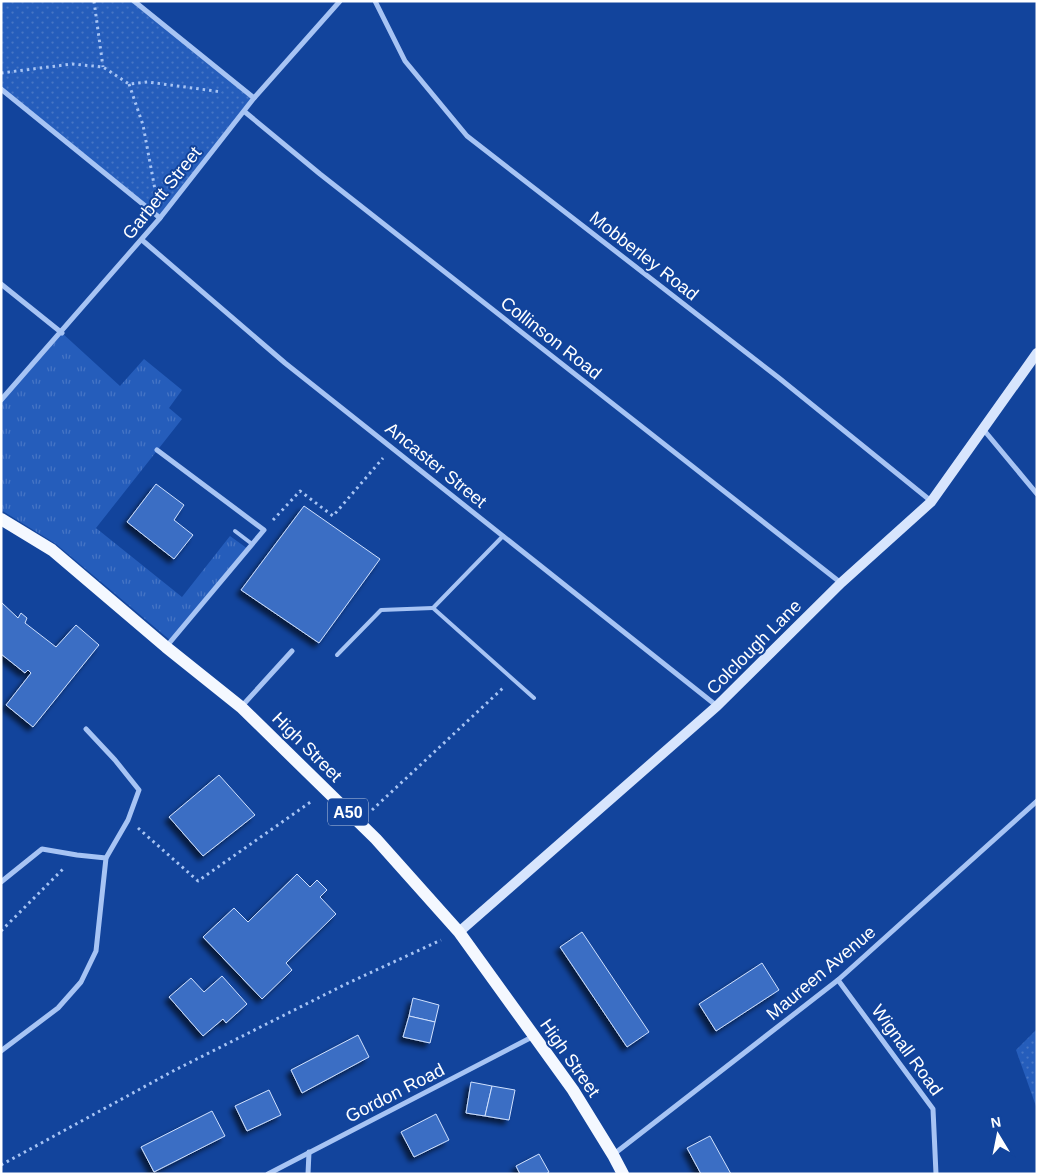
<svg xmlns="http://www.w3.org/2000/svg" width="1038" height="1175" font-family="Helvetica,sans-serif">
	<defs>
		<pattern id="grass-tufts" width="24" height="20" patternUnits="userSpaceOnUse" patternTransform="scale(1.25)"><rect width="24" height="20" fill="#255dbb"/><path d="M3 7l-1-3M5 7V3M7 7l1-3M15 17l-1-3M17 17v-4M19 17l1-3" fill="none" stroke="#4675c5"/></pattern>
		<pattern id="park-dots" width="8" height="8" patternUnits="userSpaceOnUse" patternTransform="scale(1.25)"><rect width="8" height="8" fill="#255dbb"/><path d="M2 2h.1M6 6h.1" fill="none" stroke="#4675c5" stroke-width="1.8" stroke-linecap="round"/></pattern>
		<filter id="shadow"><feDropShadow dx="-4.5" dy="4.5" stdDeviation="2.5" flood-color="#0009"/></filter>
	</defs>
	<rect width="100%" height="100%" fill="#12449c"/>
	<polygon fill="url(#grass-tufts)" points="62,333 120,386 144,359 182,390 169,408 182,419 96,528 182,597 230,536 248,549 171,641 56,544 1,510 1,400"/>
	<g fill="url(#park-dots)">
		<polygon points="1,1 134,1 254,98 160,218 1,89"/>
		<polygon points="1037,1029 1037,1109 1016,1050"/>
	</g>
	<g fill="#3b6ec4" stroke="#d0e1fe" filter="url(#shadow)">
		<polygon points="156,484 184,505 174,520 193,535 174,559 127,522"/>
		<polygon points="304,506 380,559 319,643 241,590"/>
		<polygon points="1,602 18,618 21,613 27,618 25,623 56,647 76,625 99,645 33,727 6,705 31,673 28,670 25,673 1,654"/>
		<polygon points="219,775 255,815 203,856 169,817"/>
		<polygon points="297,874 310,887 317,880 327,890 320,897 336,914 286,963 292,970 262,999 203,937 234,908 248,922"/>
		<polygon points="582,932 649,1032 627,1047 560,947"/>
		<polygon points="762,963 779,990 716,1031 699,1004"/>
		<polygon points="222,976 247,1004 226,1023 223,1019 203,1036 169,997 191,978 204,992"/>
		<polygon points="413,998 439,1005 435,1022 409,1016"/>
		<polygon points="409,1016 435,1022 430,1043 403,1037"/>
		<polygon points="358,1035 369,1057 302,1093 291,1070"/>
		<polygon points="471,1082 492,1086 485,1116 466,1113"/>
		<polygon points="492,1086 515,1090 509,1120 485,1116"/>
		<polygon points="269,1090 281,1115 247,1131 235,1106"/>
		<polygon points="212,1111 225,1136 154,1172 141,1147"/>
		<polygon points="436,1114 449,1140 414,1157 401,1132"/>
		<polygon points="710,1136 731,1174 701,1174 687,1148"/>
		<polygon points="539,1154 549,1172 546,1174 520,1174 516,1166"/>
	</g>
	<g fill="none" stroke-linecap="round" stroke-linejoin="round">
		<g stroke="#a7c4f4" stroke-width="3" stroke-dasharray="2.5 4" stroke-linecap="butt">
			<polyline points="94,1 103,67"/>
			<polyline points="1,73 72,64 103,67 129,84 148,82 222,92"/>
			<polyline points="129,84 143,125 156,195"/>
			<polyline points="273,520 300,491 333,516 383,458"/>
			<polyline points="372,810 503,688"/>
			<polyline points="138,828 198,881 312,801"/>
			<polyline points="1,931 64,868"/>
			<polyline points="1,1165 175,1070 344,985 441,940"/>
		</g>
		<g stroke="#a7c4f4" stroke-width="4">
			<polyline points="235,531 252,544"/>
			<polyline points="503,536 433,608 534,698"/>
			<polyline points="337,655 381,610 433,608"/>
		</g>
		<g stroke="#a7c4f4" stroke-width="5">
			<polyline points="134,1 254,98"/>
			<polyline points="375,1 405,61 467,136 779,378 931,501"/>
			<polyline points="1,89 160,218"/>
			<polyline points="245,112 320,174 841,583"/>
			<polyline points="142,240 285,363 717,706"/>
			<polyline points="1,284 62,333"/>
			<polyline points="1,400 160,218 254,98 340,1"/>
			<polyline points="983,429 1037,494"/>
			<polyline points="157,450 264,530 166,647"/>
			<polyline points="242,706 292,651"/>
			<polyline points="1,882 42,849 77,855 106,858"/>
			<polyline points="838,980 933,1109 936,1174"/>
			<polyline points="1,1051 58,1008 81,982 96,951 106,858 128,820 139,790 115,760 86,729"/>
			<polyline points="614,1154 838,980 1037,801"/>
			<polyline points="268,1174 534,1036"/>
			<polyline points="308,1174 309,1152"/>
		</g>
		<polyline stroke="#d7e5fd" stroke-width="10" points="459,932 717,706 841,583 931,502 1037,353"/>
		<polyline stroke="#f4f8ff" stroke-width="12" points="1,519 52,550 166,647 241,707 376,839 459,932 573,1090 613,1155 623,1174"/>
	</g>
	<g text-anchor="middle" stroke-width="4" stroke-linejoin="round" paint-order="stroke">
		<rect fill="#12449c" stroke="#b8c7e1" stroke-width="1" x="328" y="798.5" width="40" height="27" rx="4"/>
		<g font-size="16" font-weight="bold" fill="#fff">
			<text x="348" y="818">A50</text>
		</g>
		<g font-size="18" fill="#fff" stroke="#12449c">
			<text transform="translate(162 193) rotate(-51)" y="6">Garbett Street</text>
			<text transform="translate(644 256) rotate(38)" y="6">Mobberley Road</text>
			<text transform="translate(551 338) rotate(38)" y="6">Collinson Road</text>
			<text transform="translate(436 465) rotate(39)" y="6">Ancaster Street</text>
			<text transform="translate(754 647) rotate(-45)" y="6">Colclough Lane</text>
			<text transform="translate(307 747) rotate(45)" y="6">High Street</text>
			<text transform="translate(821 973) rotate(-40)" y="6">Maureen Avenue</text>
			<text transform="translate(907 1050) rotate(54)" y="6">Wignall Road</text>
			<text transform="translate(570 1058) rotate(55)" y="6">High Street</text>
			<text transform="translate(395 1093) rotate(-27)" y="6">Gordon Road</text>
		</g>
	</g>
	<rect width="1038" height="1175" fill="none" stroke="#ffffff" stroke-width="5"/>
	<g transform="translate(998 1135) rotate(350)" stroke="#12449c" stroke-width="4" paint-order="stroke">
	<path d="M0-4L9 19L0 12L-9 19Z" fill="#ffffff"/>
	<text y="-8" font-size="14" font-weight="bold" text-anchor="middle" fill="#ffffff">N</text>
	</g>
</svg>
